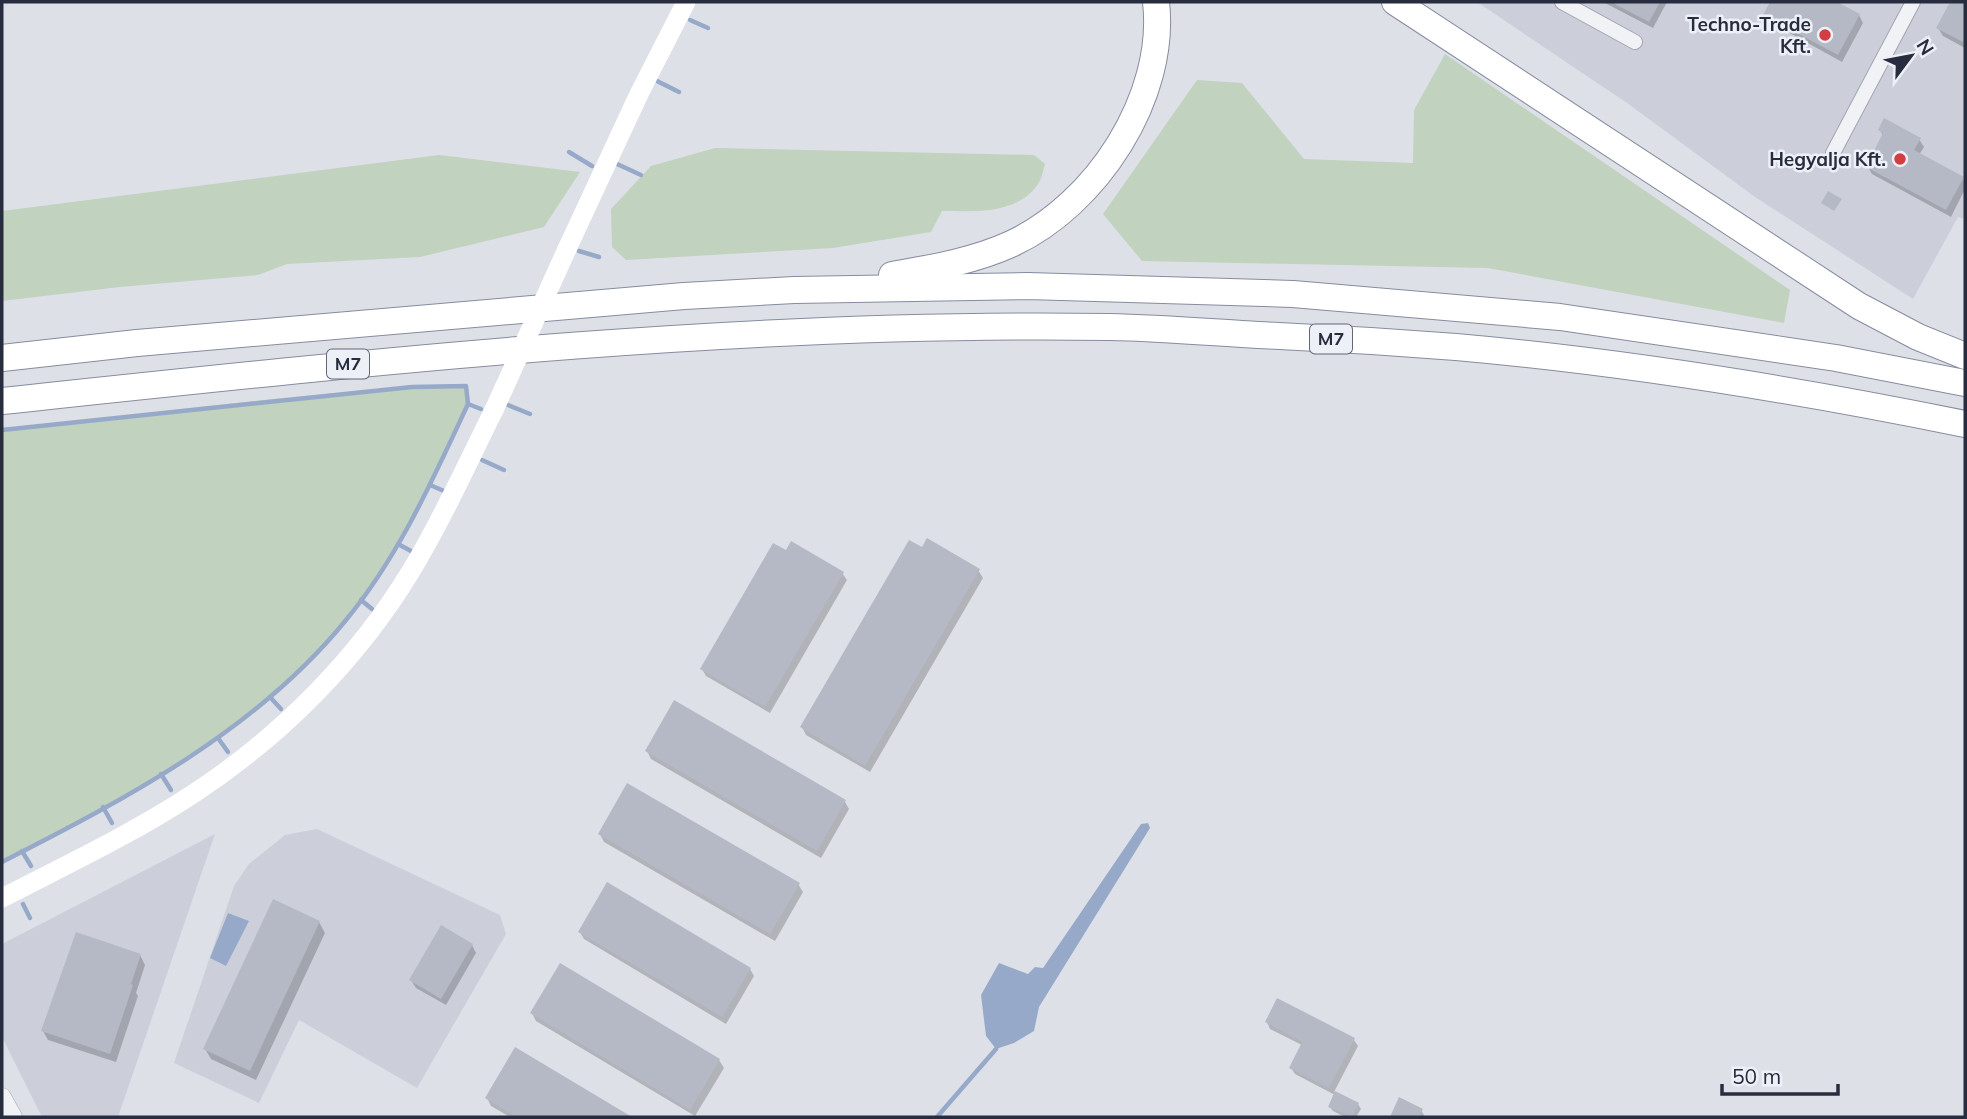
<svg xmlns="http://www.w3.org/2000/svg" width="1967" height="1119" font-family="Mulish,sans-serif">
	<rect width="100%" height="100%" fill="#dee0e8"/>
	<g fill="#cccfda">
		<polygon points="1477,2 1965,2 1965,219 1958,217 1913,299 1755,197 1627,103"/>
		<polygon points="317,829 500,915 506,934 417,1088 299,1020 259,1103 174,1063 234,886 249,864 285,835"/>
		<polygon points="215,834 118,1117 42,1117 2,1037 2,944"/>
	</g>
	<g fill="#c1d2bf">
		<polygon points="1445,54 1790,290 1784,323 1488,268 1142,261 1103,214 1197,80 1242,83 1304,159 1413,163 1414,110"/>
		<path d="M 715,148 L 1034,155 L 1045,164 C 1043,170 1042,179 1038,184 C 1017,215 974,211 942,211 L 931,232 L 833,248 L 626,260 L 612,247 L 611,209 L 651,166 Z"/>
		<polygon points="439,155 580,172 544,227 420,257 287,264 258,275 120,287 2,301 2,211"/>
		<path d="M 466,386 L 468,404 C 433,479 399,556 346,620 C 257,730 126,799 2,862 L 2,430 C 156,413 311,390 466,386 Z"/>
	</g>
	<g fill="#97a9c9">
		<polygon points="1148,823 1150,828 1039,1007 1034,1031 1014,1043 996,1049 986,1036 981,995 999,963 1028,974 1035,967 1043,968 1141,824"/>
		<polygon points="228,913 249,921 226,966 210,958"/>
	</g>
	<g fill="#0003">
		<polygon points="1603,2 1667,2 1653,28"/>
		<polygon points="1772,2 1833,2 1859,15 1863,23 1842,62 1770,22 1765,15"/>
		<polygon points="1952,2 1965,5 1965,48 1943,36 1938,28"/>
		<polygon points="1880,130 1919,139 1924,147 1919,155 1963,178 1965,189 1951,217 1872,174 1868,167 1884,137"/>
		<polygon points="787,553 842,573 847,580 770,713 706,676 702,669"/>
		<polygon points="978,570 983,578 870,772 806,735 802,727"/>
		<polygon points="647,751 845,802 849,809 821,858 651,759"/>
		<polygon points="600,834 798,884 803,892 775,941 604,842"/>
		<polygon points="319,922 325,933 256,1080 211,1059 205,1049"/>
		<polygon points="580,932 750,969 754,976 726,1024 584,939"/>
		<polygon points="472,945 476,953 446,1005 416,988 411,980"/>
		<polygon points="140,955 145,965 136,993 138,996 116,1062 48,1040 43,1031"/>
		<polygon points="532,1013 719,1060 724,1068 695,1116 536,1021"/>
		<polygon points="1267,1022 1354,1040 1358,1046 1334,1092 1358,1104 1361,1109 1356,1117 1345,1117 1333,1111 1330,1107 1335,1095 1295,1074 1291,1068 1302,1045 1270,1029"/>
		<polygon points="516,1050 628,1117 510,1117 491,1106 487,1098"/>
		<polygon points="1400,1100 1421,1110 1424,1115 1423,1117 1392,1117"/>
	</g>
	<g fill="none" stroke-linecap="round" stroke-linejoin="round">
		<g stroke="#97a9c9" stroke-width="4.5">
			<polyline points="690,20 708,28"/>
			<polyline points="657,81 679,92"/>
			<polyline points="569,152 592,166"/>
			<polyline points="617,164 641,175"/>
			<polyline points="579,251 599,257"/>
			<polyline points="468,404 481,409"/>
			<polyline points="508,405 530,414"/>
			<path d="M 2,430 L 412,387 L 466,386 L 468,404 C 433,479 399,556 346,620 C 257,730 126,799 2,862"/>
			<polyline points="482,460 504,470"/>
			<polyline points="430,485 444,491"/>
			<polyline points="398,544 411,551"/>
			<polyline points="361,600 372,609"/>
			<polyline points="270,697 281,709"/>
			<polyline points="218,738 228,752"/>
			<polyline points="161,774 171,790"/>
			<polyline points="103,807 112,823"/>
			<polyline points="22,851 31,866"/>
			<polyline points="23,904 30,918"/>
			<polyline points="937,1117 996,1049"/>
		</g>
	</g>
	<g fill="#b5b9c5">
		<polygon points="1611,2 1660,2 1649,22"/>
		<polygon points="1770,2 1837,2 1860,14 1838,55 1763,15"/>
		<polygon points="1950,2 1965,2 1965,43 1936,28"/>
		<polygon points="1884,118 1921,138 1914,150 1964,177 1946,210 1866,167 1883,133 1878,130"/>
		<polygon points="1828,191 1842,199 1834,211 1821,203"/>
		<polygon points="927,538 980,569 865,766 800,727 909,540 922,547"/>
		<polygon points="791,541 844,572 765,707 700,669 773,543 786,550"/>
		<polygon points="674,700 846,800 817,851 645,751"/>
		<polygon points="627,783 800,883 770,934 598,834"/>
		<polygon points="607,882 751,968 722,1017 578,932"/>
		<polygon points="273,899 320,921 250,1071 203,1049"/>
		<polygon points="441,925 473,944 441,999 409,980"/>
		<polygon points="76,932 141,954 131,984 133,985 110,1054 41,1031"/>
		<polygon points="560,963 720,1059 690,1110 530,1013"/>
		<polygon points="1277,998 1355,1038 1329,1088 1289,1068 1302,1042 1265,1022"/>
		<polygon points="515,1047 632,1117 516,1117 485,1098"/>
		<polygon points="1335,1091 1359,1103 1352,1117 1328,1107"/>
		<polygon points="1399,1097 1423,1109 1418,1117 1390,1117"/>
	</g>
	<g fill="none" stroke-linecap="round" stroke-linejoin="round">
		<defs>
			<g id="minor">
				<polyline points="1562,2 1635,42"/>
				<polyline points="1833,153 1913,2"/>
			</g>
			<polyline id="tertiary" points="2,1097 13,1117"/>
			<g id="motorway">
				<polyline points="1395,2 1859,306 1918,337 1965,356"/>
				<path d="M 892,275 C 932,268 974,261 1011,244 C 1096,205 1167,97 1156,2"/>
				<polyline points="2,358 137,343 684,296 794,290 1028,286 1293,294 1560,317 1836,358 1965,383"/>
				<path d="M 2,401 C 370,362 739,321 1109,327 C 1159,328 1208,332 1258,335 C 1324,338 1390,342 1456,347 C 1626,362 1798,390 1965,424"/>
			</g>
		</defs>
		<use href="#minor" stroke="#a3a6b2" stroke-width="16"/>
		<use href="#tertiary" stroke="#a3a6b2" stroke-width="19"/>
		<use href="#motorway" stroke="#858c9f" stroke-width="28"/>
		<use href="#minor" stroke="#f1f2f6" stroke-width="14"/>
		<use href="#tertiary" stroke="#f1f2f6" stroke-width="18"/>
		<g stroke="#fff" stroke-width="19">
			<polyline points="567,249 639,94 686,2"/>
			<path d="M 2,898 C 66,865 132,834 193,794 C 280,737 357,660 411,571 C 442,520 467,464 494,410"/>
		</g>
		<use href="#motorway" stroke="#fff" stroke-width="26"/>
		<polyline stroke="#fff" stroke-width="19" points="494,410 567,249"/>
	</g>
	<g fill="#d23e41" stroke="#edf0f6" stroke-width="2.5">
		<circle cx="1825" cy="35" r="7"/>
		<circle cx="1900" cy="159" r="7"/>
	</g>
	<g text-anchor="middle" stroke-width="5" stroke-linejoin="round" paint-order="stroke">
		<g fill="#edf0f6" stroke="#626776" stroke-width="2">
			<rect x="1310" y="324.5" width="42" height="29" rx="5"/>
			<rect x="327" y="349.5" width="42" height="29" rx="5"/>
		</g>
		<g font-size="18" font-weight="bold" fill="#272c3f">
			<text x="1331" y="345">M7</text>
			<text x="348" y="370">M7</text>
		</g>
		<g font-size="19" font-weight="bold" fill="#272c3f" stroke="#edf0f6" text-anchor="end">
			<text x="1811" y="31">Techno-Trade<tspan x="1811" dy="22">Kft.</tspan></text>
			<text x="1886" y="166">Hegyalja Kft.</text>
		</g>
	</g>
	<rect width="1967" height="1119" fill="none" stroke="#272c3f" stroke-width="7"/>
	<g transform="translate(1911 56) rotate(58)" stroke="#edf0f6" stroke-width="5" paint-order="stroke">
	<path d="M0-5L12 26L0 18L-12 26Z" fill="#272c3f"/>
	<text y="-10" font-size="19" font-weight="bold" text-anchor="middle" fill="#272c3f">N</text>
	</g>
	<path d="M1722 1084v10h116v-10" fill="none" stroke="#272c3f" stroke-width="3.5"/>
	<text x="1732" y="1084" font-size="21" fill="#272c3f" stroke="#edf0f6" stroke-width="5" paint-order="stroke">50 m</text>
</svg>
